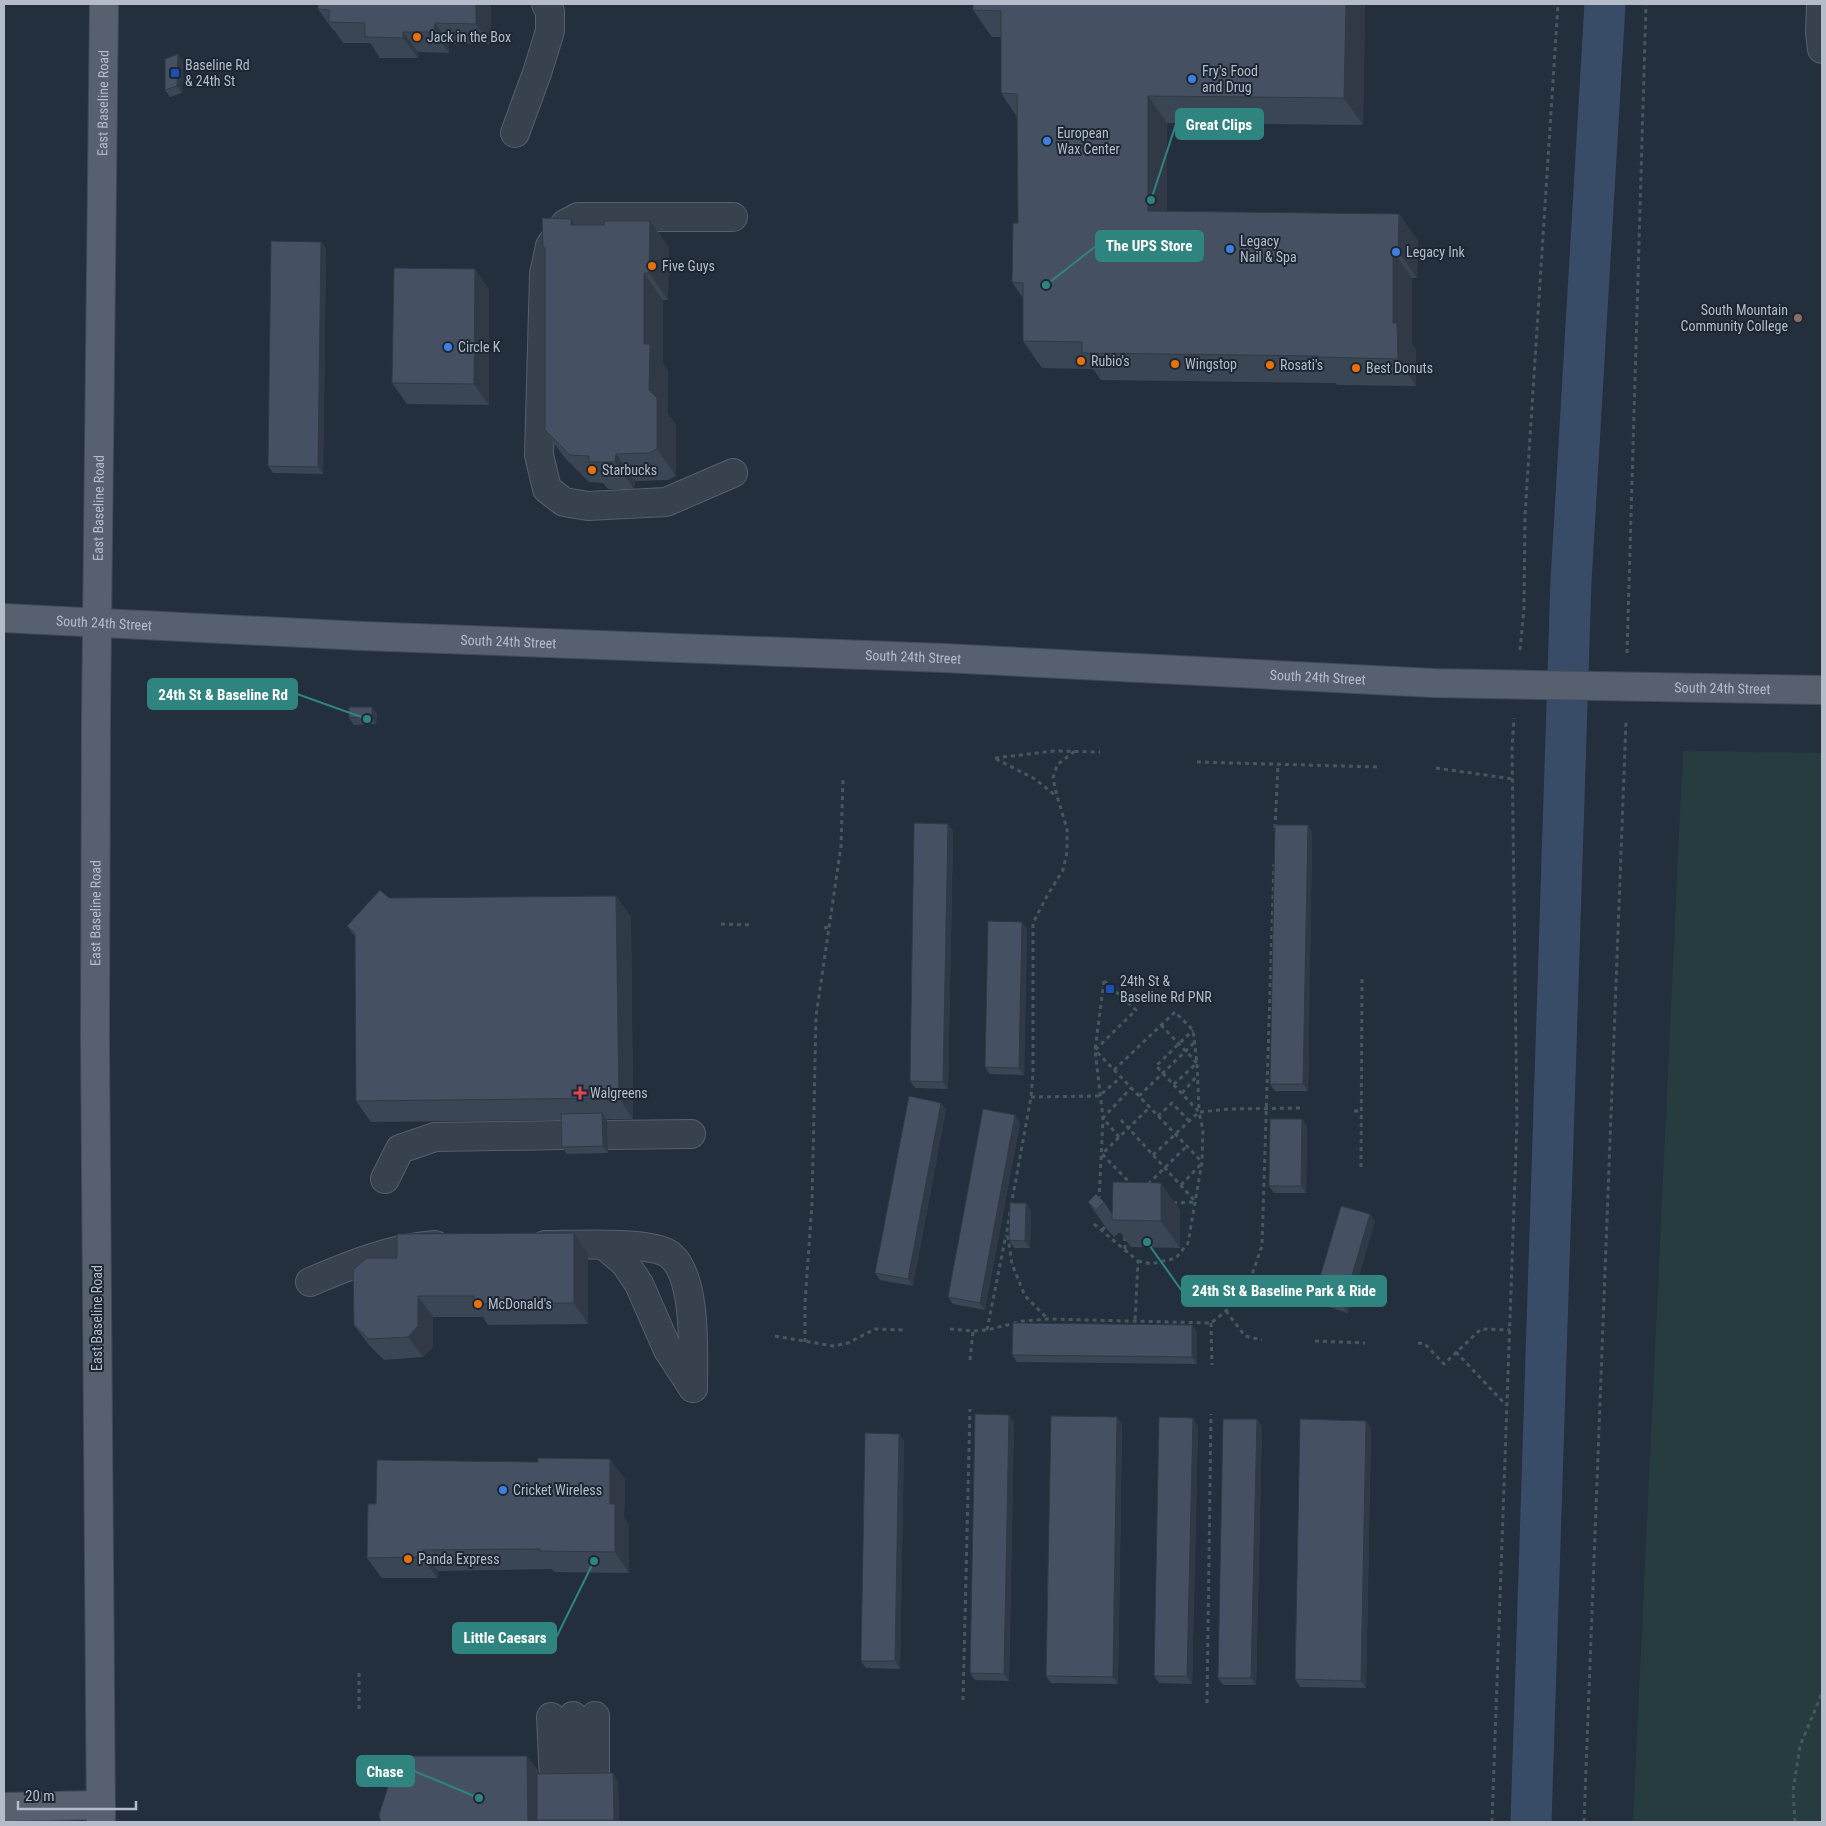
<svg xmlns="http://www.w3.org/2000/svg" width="1826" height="1826" font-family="'Roboto Condensed',sans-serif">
	<rect width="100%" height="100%" fill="#242f3e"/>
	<polygon fill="#263c3f" points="1683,751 1822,753 1822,1822 1633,1822"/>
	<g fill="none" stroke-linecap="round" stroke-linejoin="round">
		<polyline stroke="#394c67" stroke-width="41" points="1531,1822 1571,581 1605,4"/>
		<defs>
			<g id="minor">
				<polyline points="1821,4 1820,32 1822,49"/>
				<polyline points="515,133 537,73 550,31 550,12 546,4"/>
				<polyline points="733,217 578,217 565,224 550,246 544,274 539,455 547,489 564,502 588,506 666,502 733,473"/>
				<polyline points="607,1135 691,1134"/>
				<polyline points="385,1179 400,1149 435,1137 566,1135"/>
				<path d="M 545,1245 C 572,1245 647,1241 667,1253 C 698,1271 693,1357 693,1388"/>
				<polyline points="604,1245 625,1263 639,1284 668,1350 693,1388"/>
				<path d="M 310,1282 C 350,1265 391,1248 435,1245"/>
				<polyline points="573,1716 575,1781"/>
				<polyline points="595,1716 595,1781"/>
				<polyline points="551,1717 554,1781"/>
			</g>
			<g id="major">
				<path id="s1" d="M 4,618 L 362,636 L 944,658 L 1433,683 L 1822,690"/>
				<polyline points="4,1807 101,1805"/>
				<path id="s2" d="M 101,1822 L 95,1039 L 96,718 L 104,4"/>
			</g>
		</defs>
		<use href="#minor" stroke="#565f6c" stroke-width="30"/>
		<use href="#major" stroke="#414a57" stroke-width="30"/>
		<g stroke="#44595c" stroke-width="3" stroke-dasharray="4 4" stroke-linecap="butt">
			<polyline points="1520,650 1524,608 1525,515 1558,4"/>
			<polyline points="1627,653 1646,4"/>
			<polyline points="995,758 1054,751 1100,752"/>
			<polyline points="996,759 1035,779 1056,796"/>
			<polyline points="1197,762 1378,767"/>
			<polyline points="1436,768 1513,779"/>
			<polyline points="1275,828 1278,764"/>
			<polyline points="721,924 753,925"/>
			<polyline points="824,928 830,927"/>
			<polyline points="1104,981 1136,1010 1095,1050 1202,1162"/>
			<polyline points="1161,1025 1197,1063 1173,1085"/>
			<polyline points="1114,1070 1175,1012 1193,1030 1197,1063 1199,1111"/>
			<polyline points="1182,1093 1196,1077"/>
			<polyline points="1139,1096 1194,1043"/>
			<polyline points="1031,1097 1099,1096 1121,1077"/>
			<polyline points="1354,1111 1361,1111"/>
			<polyline points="1158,1116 1172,1103 1189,1121"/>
			<polyline points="1121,1120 1195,1201"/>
			<polyline points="1119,1137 1103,1118 1131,1088"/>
			<polyline points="1153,1155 1199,1112 1230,1109 1304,1108"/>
			<polyline points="1361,1167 1362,979"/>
			<polyline points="1148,1184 1187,1146"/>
			<polyline points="1181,1185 1202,1163"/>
			<polyline points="1133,1186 1102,1154 1150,1107"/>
			<polyline points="1099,1200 1103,1118 1095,1050 1104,981"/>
			<polyline points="1173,1203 1196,1202"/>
			<polyline points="1011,1206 1031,1097 1033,1072 1033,923 1047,896 1063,870 1067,852 1067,829 1057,796 1053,778 1057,765 1075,751"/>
			<polyline points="1010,1212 1007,1231 1012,1264 1025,1296 1048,1319"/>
			<polyline points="1094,1224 1138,1261 1135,1322"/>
			<polyline points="1102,1230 1108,1224"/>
			<polyline points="1125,1249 1125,1236"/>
			<polyline points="1138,1261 1151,1264 1176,1258 1188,1243 1202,1162 1203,1130 1199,1112 1156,1066 1193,1030"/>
			<polyline points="1226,1311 1245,1336 1262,1340"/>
			<polyline points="1211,1323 1212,1365"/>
			<polyline points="950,1329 973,1331 987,1330 1023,1321 1048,1319 1211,1323 1226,1311 1250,1280 1262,1246 1274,864"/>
			<polyline points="987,1330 1006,1235"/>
			<polyline points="775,1336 833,1346 848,1343 875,1329 903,1330"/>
			<polyline points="1315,1341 1365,1343"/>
			<polyline points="805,1342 805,1303 812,1203 816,1016 841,846 843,779"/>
			<polyline points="1418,1343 1425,1344 1444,1364 1481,1329 1510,1330"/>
			<polyline points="1456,1352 1506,1405"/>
			<polyline points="970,1360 973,1331"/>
			<polyline points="359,1673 359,1709"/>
			<polyline points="963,1700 970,1409"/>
			<polyline points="1207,1703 1211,1414"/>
			<polyline points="1492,1822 1517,1122 1512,748 1514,718"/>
			<polyline points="1584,1822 1626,722"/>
			<polyline points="1795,1822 1793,1791 1800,1746 1822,1693"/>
		</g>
		<use href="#minor" stroke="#38414e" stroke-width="28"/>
		<use href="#major" stroke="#56606e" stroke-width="28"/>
	</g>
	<g fill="#3b4654">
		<polygon points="491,4 490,44 449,44 449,53 418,52 418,58 380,58 370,43 343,43 334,30 333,30 318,9"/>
		<polygon points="973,4 1365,4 1363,125 1167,123 1167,211 1399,214 1418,241 1417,278 1412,278 1412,343 1416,350 1416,386 1337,385 1336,383 1101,380 1093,369 1042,368 1023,341 1023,298 1012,282 1018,223 1017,117 1001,93 1001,37 992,37 973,10"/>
		<polygon points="183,61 182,93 170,97 165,90"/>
		<polygon points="650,221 669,248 668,300 663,300 663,363 668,371 668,414 676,425 676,476 668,480 635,481 634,489 608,489 603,483 589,482 564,457 545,430 545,252 543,248 576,225 604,225"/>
		<polygon points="321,242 326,249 323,474 273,473 268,466"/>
		<polygon points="475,269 489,290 489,405 407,404 392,383"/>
		<polygon points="372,707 377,714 376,724 354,725 349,718"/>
		<polygon points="953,831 948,1089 915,1088 910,1081"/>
		<polygon points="1312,832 1308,1091 1275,1091 1270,1084"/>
		<polygon points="616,896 631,917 633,1119 607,1119 608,1153 567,1154 562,1147 561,1120 371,1122 356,1101 355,937 347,926 389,898"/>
		<polygon points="1027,929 1024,1075 990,1074 985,1067"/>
		<polygon points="941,1103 946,1110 913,1286 880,1280 875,1273"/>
		<polygon points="1015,1115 1020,1123 985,1310 953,1304 948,1297"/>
		<polygon points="1302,1119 1307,1126 1306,1193 1274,1193 1269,1186"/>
		<polygon points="1088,1202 1104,1202 1112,1214 1180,1210 1180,1248 1131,1247 1120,1232 1114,1237 1107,1229"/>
		<polygon points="1026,1203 1031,1211 1030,1248 1014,1248 1009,1240"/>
		<polygon points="1370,1214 1375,1221 1348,1313 1319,1304 1314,1297"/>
		<polygon points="588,1254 588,1324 488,1325 483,1317 433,1317 433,1347 423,1357 384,1360 369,1345 354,1325 397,1258"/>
		<polygon points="1192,1325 1197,1332 1197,1364 1017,1362 1012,1355"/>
		<polygon points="1257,1419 1262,1426 1256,1685 1223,1685 1218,1678"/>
		<polygon points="1366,1421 1371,1428 1366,1688 1300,1687 1295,1679"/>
		<polygon points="1014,1422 1009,1681 975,1680 970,1673"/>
		<polygon points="1122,1424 1118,1684 1051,1683 1046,1676"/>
		<polygon points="1198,1425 1192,1684 1159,1683 1154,1676"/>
		<polygon points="899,1434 904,1441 900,1669 866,1668 861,1661"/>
		<polygon points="625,1479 624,1517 629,1525 629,1573 554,1572 552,1569 438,1571 437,1578 382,1578 367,1558 376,1504"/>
		<polygon points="527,1756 540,1774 618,1781 619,1822 381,1822 398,1779"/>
	</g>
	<g fill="#303945">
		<polygon points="476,4 491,4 490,44 476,24"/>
		<polygon points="1346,4 1365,4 1363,125 1344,98"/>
		<polygon points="435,23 449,44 449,53 434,32"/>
		<polygon points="403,32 418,52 418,58 403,38"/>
		<polygon points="178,54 183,61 182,93 177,86"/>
		<polygon points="1148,96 1167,123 1167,238 1148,211"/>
		<polygon points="1399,214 1418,241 1417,278 1398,251"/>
		<polygon points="571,219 590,246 571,225"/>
		<polygon points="650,221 669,248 668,300 649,273"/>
		<polygon points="321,242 326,249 323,474 318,467"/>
		<polygon points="1393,251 1412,278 1412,343 1416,350 1416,386 1398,359 1393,323"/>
		<polygon points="475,269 489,290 489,405 474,384"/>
		<polygon points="644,273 663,300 663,363 668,371 668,414 676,425 676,476 657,449 644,344"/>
		<polygon points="616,454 635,481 634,489 615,462"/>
		<polygon points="372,707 377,714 376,724 372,717"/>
		<polygon points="948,824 953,831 948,1089 943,1082"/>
		<polygon points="1308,825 1312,832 1308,1091 1303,1084"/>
		<polygon points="616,896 631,917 633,1119 619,1098"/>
		<polygon points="1022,922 1027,929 1024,1075 1019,1068"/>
		<polygon points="941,1103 946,1110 913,1286 908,1279"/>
		<polygon points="602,1113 607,1120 608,1153 603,1146"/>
		<polygon points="1015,1115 1020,1123 985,1310 980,1303"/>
		<polygon points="1302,1119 1307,1126 1306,1193 1301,1186"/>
		<polygon points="1161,1183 1180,1210 1180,1248 1161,1221"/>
		<polygon points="1026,1203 1031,1211 1030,1248 1025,1241"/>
		<polygon points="1370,1214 1375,1221 1348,1313 1343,1306"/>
		<polygon points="574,1233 588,1254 588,1324 574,1303"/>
		<polygon points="418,1296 433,1317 433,1347 423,1357 408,1337"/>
		<polygon points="1192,1325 1197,1332 1197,1364 1192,1357"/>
		<polygon points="1009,1415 1014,1422 1009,1681 1004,1674"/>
		<polygon points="1117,1417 1122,1424 1118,1684 1113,1677"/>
		<polygon points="1193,1418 1198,1425 1192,1684 1187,1676"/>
		<polygon points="1257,1419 1262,1426 1256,1685 1251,1678"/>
		<polygon points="1366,1421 1371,1428 1366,1688 1361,1681"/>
		<polygon points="899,1434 904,1441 900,1669 895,1661"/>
		<polygon points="610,1459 625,1479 624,1517 629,1525 629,1573 615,1552 610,1504"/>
		<polygon points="423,1550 438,1571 437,1578 423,1557"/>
		<polygon points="527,1756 542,1776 537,1820 539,1822 528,1822"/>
		<polygon points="613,1773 618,1781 619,1822 615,1822 614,1820"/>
	</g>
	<g fill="#455162" stroke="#303945">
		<polygon points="318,4 476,4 476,24 435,23 434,32 403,32 403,38 365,37 365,23 329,22 329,10 318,9"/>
		<polygon points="973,4 1346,4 1344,98 1148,96 1148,211 1399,214 1398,251 1393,251 1393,323 1397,323 1398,359 1318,357 1318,356 1082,353 1082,342 1023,341 1023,283 1012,282 1013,223 1018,223 1017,94 1001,93 1001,11 973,10"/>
		<polygon points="178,54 177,86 165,90 165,59"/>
		<polygon points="542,218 571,219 571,225 604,225 604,221 650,221 649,273 644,273 644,344 650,344 649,390 657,398 657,449 649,453 616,454 615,462 589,462 589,456 570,455 545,430 545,248 543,248"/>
		<polygon points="271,241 321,242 318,467 268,466"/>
		<polygon points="394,268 475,269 474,384 392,383"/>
		<polygon points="349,707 372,707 372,717 349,718"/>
		<polygon points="914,823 948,824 943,1082 910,1081"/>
		<polygon points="1275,825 1308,825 1303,1084 1270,1084"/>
		<polygon points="380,890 389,898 616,896 619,1098 356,1101 355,933 347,926"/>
		<polygon points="988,921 1022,922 1019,1068 985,1067"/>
		<polygon points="909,1096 941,1103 908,1279 875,1273"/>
		<polygon points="983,1109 1015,1115 980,1303 948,1297"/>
		<polygon points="602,1113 603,1146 562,1147 561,1114"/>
		<polygon points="1270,1119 1302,1119 1301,1186 1269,1186"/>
		<polygon points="1113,1182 1161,1183 1161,1221 1112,1220"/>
		<polygon points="1096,1194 1104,1202 1096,1210 1088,1202"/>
		<polygon points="1010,1203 1026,1203 1025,1241 1009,1240"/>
		<polygon points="1341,1206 1370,1214 1343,1306 1314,1297"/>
		<polygon points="574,1233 574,1303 474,1304 474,1296 418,1296 418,1326 408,1337 369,1339 354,1325 353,1270 366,1258 397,1258 397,1234"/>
		<polygon points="1013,1323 1192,1325 1192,1357 1012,1355"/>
		<polygon points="975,1414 1009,1415 1004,1674 970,1673"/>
		<polygon points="1051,1416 1117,1417 1113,1677 1046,1676"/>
		<polygon points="1159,1417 1193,1418 1187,1676 1154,1676"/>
		<polygon points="1223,1419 1257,1419 1251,1678 1218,1678"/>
		<polygon points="1300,1419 1366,1421 1361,1681 1295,1679"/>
		<polygon points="865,1433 899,1434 895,1661 861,1661"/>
		<polygon points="538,1458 610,1459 610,1504 615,1504 615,1552 539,1551 540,1549 423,1550 423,1557 367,1558 368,1504 376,1504 377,1460 538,1462"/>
		<polygon points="400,1756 527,1756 528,1822 381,1822 379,1815 392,1774 396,1775 396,1779 401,1779"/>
		<polygon points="613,1773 614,1820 537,1820 537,1774"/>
	</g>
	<g fill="#e8710a" stroke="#1d2633" stroke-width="2">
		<circle cx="417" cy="37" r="5"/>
		<circle cx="652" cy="266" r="5"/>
		<circle cx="1081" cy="361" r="5"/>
		<circle cx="1175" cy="364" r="5"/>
		<circle cx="1270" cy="365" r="5"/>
		<circle cx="1356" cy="368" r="5"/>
		<circle cx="592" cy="470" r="5"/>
		<circle cx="478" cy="1304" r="5"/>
		<circle cx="408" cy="1559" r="5"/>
	</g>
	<g fill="#1a4fb4" stroke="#1d2633" stroke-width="2">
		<rect x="170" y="68" width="10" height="10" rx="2.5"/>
		<rect x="1105" y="984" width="10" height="10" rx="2.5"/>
	</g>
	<g fill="#3f7fe0" stroke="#1d2633" stroke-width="2">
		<circle cx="1192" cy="79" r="5"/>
		<circle cx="1047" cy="141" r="5"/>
		<circle cx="1230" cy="249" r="5"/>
		<circle cx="1396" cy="252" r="5"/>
		<circle cx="448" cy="347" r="5"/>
		<circle cx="503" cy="1490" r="5"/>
	</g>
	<circle fill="#8d6e63" stroke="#1d2633" stroke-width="2" cx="1798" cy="318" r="5"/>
	<path fill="#e0444e" stroke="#1d2633" stroke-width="2" d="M577.5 1085.5h5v5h5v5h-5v5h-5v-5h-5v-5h5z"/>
	<g text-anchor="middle" stroke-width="4" stroke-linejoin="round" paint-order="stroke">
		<g font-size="14" fill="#b4bcc9" stroke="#1d2633" text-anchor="start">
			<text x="427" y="42">Jack in the Box</text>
			<text x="185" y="70">Baseline Rd<tspan x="185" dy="16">&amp; 24th St</tspan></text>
			<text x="1202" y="76">Fry's Food<tspan x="1202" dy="16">and Drug</tspan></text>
			<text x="1057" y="138">European<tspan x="1057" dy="16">Wax Center</tspan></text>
			<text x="1240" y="246">Legacy<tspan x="1240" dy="16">Nail &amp; Spa</tspan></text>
			<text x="1406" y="257">Legacy Ink</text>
			<text x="662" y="271">Five Guys</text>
			<text x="1788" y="315" text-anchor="end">South Mountain<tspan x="1788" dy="16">Community College</tspan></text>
			<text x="458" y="352">Circle K</text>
			<text x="1091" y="366">Rubio's</text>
			<text x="1185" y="369">Wingstop</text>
			<text x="1280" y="370">Rosati's</text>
			<text x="1366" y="373">Best Donuts</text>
			<text x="602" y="475">Starbucks</text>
			<text x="1120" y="986">24th St &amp;<tspan x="1120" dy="16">Baseline Rd PNR</tspan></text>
			<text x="590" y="1098">Walgreens</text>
			<text x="488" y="1309">McDonald's</text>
			<text x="513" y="1495">Cricket Wireless</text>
			<text x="418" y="1564">Panda Express</text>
		</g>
		<g font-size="14" fill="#b4bcc9" stroke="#1d2633">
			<text dy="5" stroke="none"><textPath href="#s2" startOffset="1719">East Baseline Road</textPath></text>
			<text dy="5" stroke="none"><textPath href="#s2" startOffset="1314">East Baseline Road</textPath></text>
			<text dy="5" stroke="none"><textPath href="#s1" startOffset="100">South 24th Street</textPath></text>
			<text dy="5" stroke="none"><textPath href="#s1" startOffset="505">South 24th Street</textPath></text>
			<text dy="5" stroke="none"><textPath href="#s1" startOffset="910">South 24th Street</textPath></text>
			<text dy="5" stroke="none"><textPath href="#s1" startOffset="1315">South 24th Street</textPath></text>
			<text dy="5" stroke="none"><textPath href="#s1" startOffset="1720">South 24th Street</textPath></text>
			<text dy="5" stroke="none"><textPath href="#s2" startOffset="909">East Baseline Road</textPath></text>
			<text transform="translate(97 1318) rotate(-90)" y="5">East Baseline Road</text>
		</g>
	</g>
	<path fill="none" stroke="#308480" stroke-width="2" d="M1151 200L1176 124M1046 285L1096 246M367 719L297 694M1147 1242L1182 1291M594 1561L556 1638M479 1798L414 1771"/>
	<g fill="#308480" stroke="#1d2633" stroke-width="2">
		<circle cx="1151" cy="200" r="5"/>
		<circle cx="1046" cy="285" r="5"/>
		<circle cx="367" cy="719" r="5"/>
		<circle cx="1147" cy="1242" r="5"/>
		<circle cx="594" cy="1561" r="5"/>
		<circle cx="479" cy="1798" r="5"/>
	</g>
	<g fill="#308480" stroke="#308480" stroke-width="2">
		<rect x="1176" y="109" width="87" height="30" rx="5"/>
		<rect x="1096" y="231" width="107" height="30" rx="5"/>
		<rect x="148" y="679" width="149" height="30" rx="5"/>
		<rect x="1182" y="1276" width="204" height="30" rx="5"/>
		<rect x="453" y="1623" width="103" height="30" rx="5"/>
		<rect x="357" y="1756" width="57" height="30" rx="5"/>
	</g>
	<g font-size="15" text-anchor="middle" font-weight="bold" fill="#fff">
		<text x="1219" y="130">Great Clips</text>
		<text x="1149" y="251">The UPS Store</text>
		<text x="223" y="700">24th St &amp; Baseline Rd</text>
		<text x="1284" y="1296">24th St &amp; Baseline Park &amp; Ride</text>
		<text x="505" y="1643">Little Caesars</text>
		<text x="385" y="1777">Chase</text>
	</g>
	<rect width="1826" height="1826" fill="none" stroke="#b4bcc9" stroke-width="10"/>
	<path d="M18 1801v8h118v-8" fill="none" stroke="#b4bcc9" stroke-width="2.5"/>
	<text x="25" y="1801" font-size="15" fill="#b4bcc9" stroke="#1d2633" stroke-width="4" paint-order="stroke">20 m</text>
</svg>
